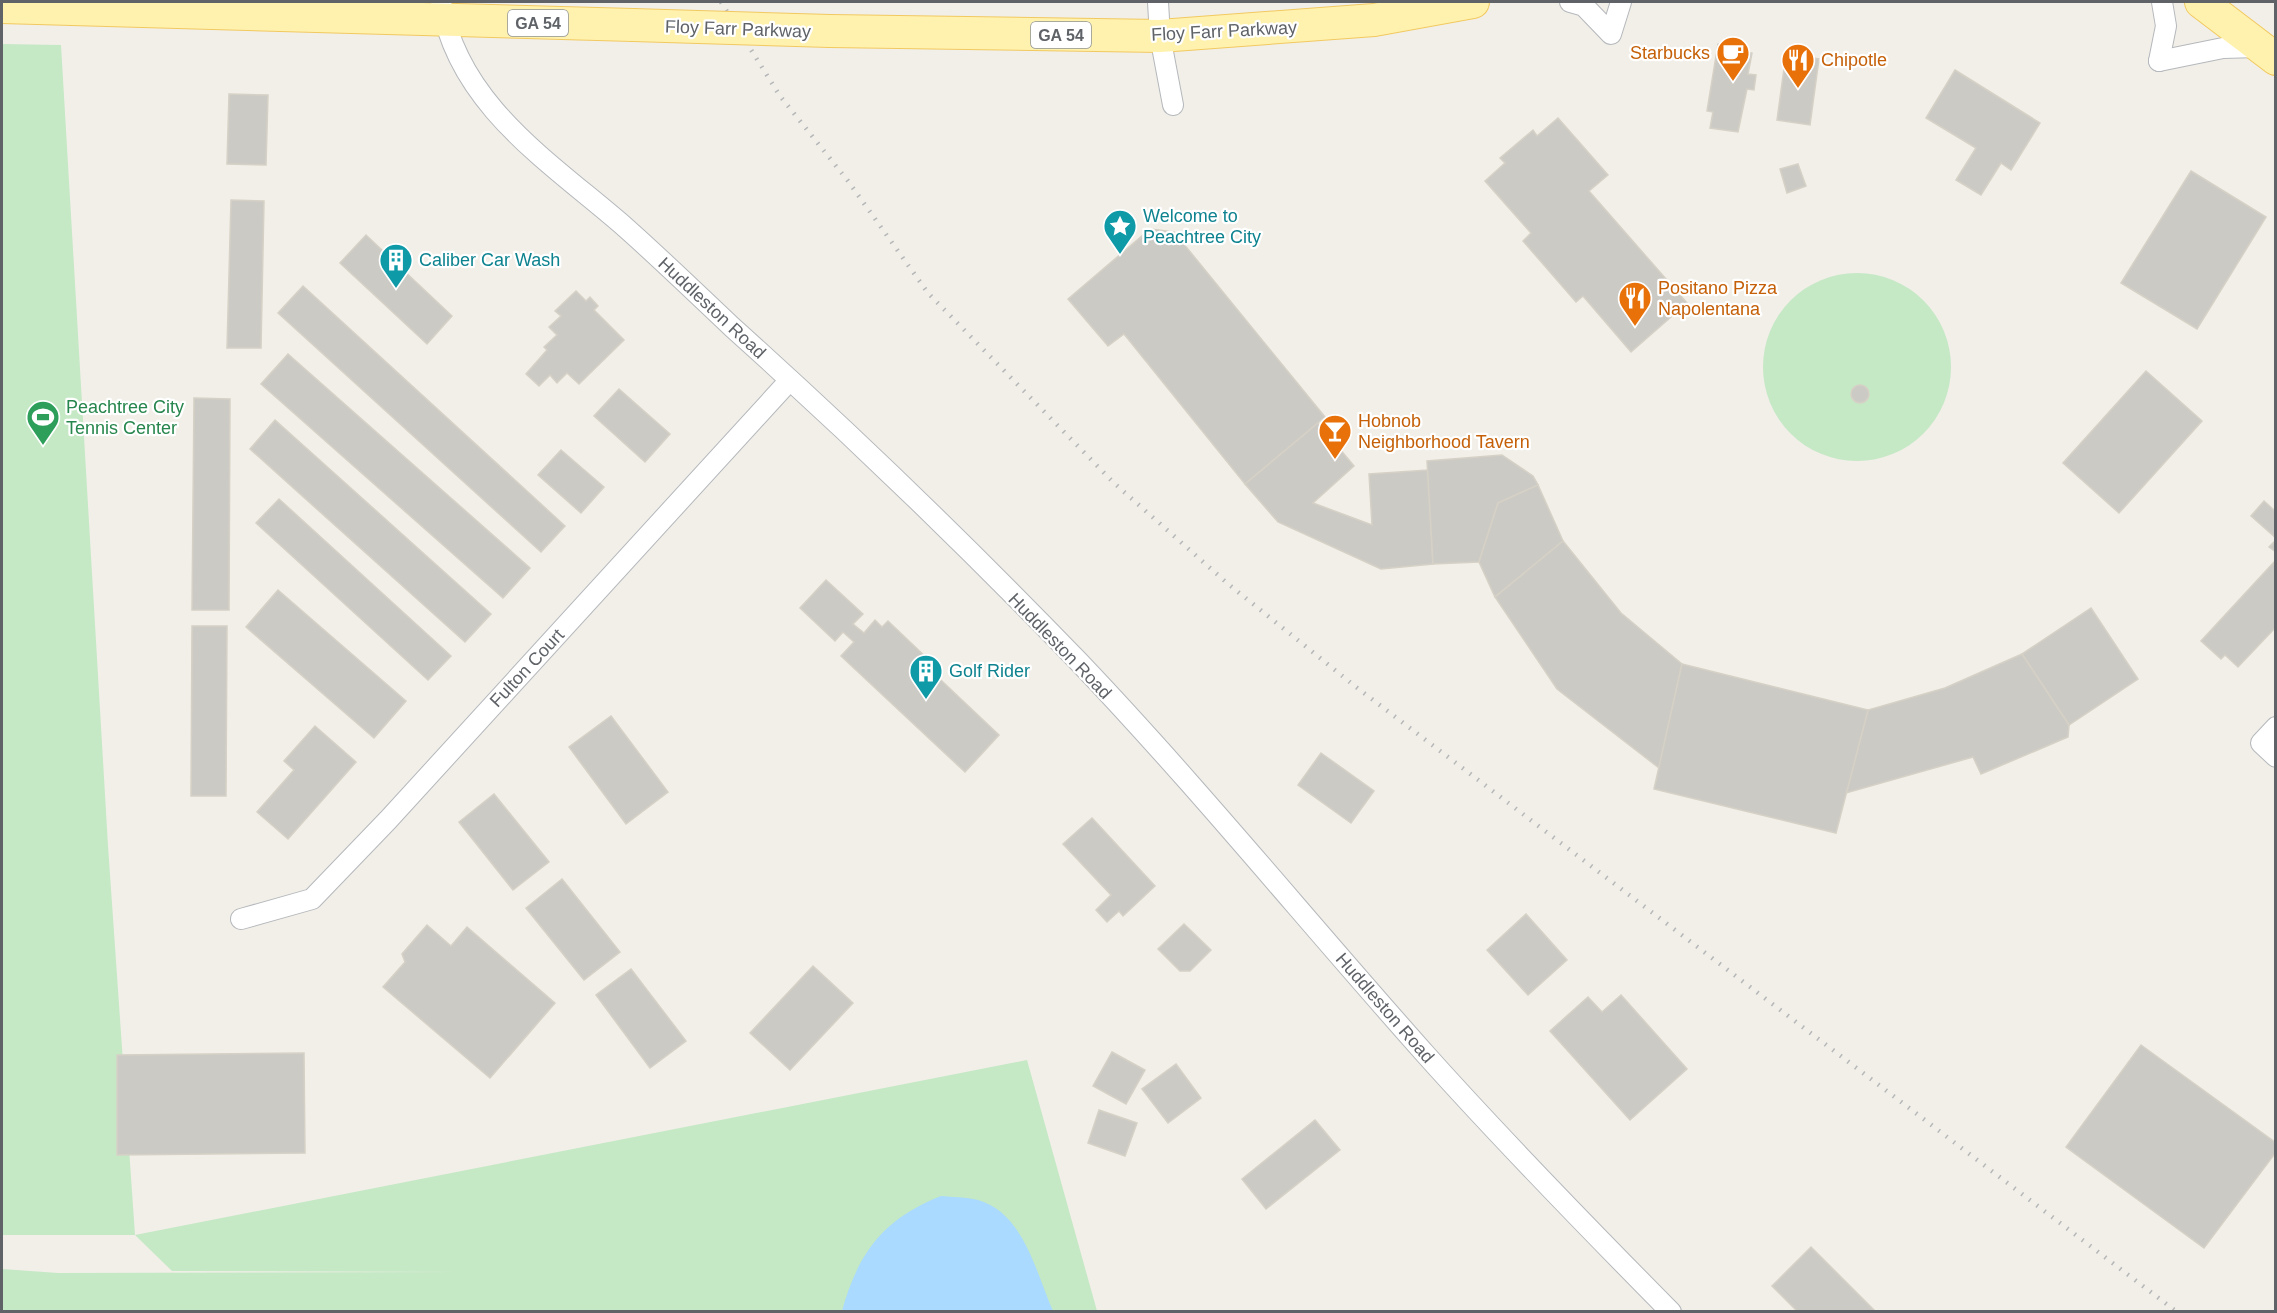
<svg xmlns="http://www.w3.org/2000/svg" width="2277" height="1313" font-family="Helvetica,sans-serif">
	<rect width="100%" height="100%" fill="#f1efe8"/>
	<g fill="#c5e8c5">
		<polygon points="2,44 61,45 108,846 135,1235 1027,1060 1097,1311 2,1311 2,1269 58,1273 464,1272 172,1271 135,1235 2,1235"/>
		<circle cx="1857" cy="367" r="94"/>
	</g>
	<path fill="#aadaff" d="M 941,1196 C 952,1197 966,1197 978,1200 C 1024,1213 1036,1273 1053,1311 L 842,1311 C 858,1253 883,1219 941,1196 Z"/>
	<g fill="#cccac5" stroke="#d6d1c6" stroke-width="1.5">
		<polygon points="1718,44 1747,48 1746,52 1752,53 1748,74 1756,75 1754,90 1747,89 1738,132 1710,128 1713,112 1707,111"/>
		<polygon points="1786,54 1819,59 1810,125 1777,120"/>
		<polygon points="1955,70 2040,123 2011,170 2001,163 1981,195 1956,180 1976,148 1926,118"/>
		<polygon points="229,94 268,95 266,165 227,164"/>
		<polygon points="1558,118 1608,175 1589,191 1687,303 1631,352 1583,296 1576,302 1523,241 1531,233 1485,181 1505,163 1500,158 1533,130 1537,136"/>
		<polygon points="1798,164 1806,186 1787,193 1780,169"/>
		<polygon points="2191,171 2266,217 2197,329 2121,283"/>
		<polygon points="231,200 264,201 261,348 227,348"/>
		<polygon points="1150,229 1174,232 1325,417 1245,484 1124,334 1108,346 1068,299"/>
		<polygon points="366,235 452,316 427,344 340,263"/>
		<polygon points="303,286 565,526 541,552 278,313"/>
		<polygon points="576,291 586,301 590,297 598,306 594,310 624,340 579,384 567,373 557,383 550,375 539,386 526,374 547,350 544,347 557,335 549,327 561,316 555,311"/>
		<polygon points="288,354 530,568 503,598 261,384"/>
		<polygon points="2146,371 2202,421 2119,513 2063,463"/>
		<circle cx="1860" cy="394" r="9"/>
		<polygon points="619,389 670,434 645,462 594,416"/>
		<polygon points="194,398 230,399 229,610 192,610"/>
		<polygon points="275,420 491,614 465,642 250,449"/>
		<polygon points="1318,423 1354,466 1313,503 1372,525 1369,474 1428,470 1433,564 1381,569 1278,522 1245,484"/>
		<polygon points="561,450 604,487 581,513 538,475"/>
		<polygon points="1502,455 1533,476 1538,485 1498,503 1479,562 1433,564 1427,461"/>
		<polygon points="1538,485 1563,541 1495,597 1479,562 1498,503"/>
		<polygon points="279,499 451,656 428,680 256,523"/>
		<polygon points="2264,501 2276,512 2276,538 2251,516"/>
		<polygon points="2276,540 2276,552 2269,547"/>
		<polygon points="1563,541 1621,613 1682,664 1659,768 1557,689 1495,597"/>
		<polygon points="2276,560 2276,627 2238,667 2225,655 2221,659 2201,641"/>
		<polygon points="826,580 863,614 853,624 864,633 875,620 882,627 888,621 930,661 926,666 999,735 965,772 841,656 854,642 843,632 835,641 800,608"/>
		<polygon points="278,590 406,701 374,738 246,627"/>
		<polygon points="2091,608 2138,679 2069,725 2022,654"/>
		<polygon points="192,626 227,626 226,796 191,796"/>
		<polygon points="2022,654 2069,725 2068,737 1981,774 1973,757 1846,793 1868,710 1945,688"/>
		<polygon points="1682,664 1868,710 1836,833 1654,789"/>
		<polygon points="611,716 668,792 626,824 569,747"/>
		<polygon points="315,726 356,762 288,839 257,812 294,770 284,761"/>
		<polygon points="1321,753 1374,791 1351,823 1298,785"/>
		<polygon points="494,794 549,862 513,890 459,822"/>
		<polygon points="1092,818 1155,886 1123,916 1119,911 1107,922 1096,910 1111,895 1063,844"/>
		<polygon points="562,879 620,952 584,980 526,908"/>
		<polygon points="1526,914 1567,960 1528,995 1487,950"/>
		<polygon points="1184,924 1211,950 1190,971 1180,971 1158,949"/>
		<polygon points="427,925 451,946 467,927 555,1003 490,1078 383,987 405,962 402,954"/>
		<polygon points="813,966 853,1003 790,1070 750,1033"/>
		<polygon points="631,969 686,1041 650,1068 596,995"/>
		<polygon points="1621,995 1687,1069 1630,1120 1550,1031 1588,997 1602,1012"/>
		<polygon points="2141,1045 2276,1143 2276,1152 2204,1248 2066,1147"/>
		<polygon points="1112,1052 1145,1070 1126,1104 1093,1086"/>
		<polygon points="304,1053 305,1153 117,1155 117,1055"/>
		<polygon points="1176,1064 1201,1098 1168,1123 1142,1089"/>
		<polygon points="1099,1110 1137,1123 1125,1156 1088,1143"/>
		<polygon points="1315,1120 1340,1150 1266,1209 1242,1179"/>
		<polygon points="1811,1247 1876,1312 1798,1312 1772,1286"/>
	</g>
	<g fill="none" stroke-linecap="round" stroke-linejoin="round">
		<defs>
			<g id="street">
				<path d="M 441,2 C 458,106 553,164 626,228 C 662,260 697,294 732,327 C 851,434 967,546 1078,661 C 1199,788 1310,925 1427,1056 C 1505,1143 1588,1228 1671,1312"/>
				<polyline points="1158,2 1160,36 1173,105"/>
				<polyline points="1570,2 1584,6 1611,34 1621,2"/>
				<polyline points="2159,61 2223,48 2258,47"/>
				<polyline points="2159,61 2166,26 2162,2"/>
				<polyline points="2276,727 2261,743 2276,757"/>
				<polyline points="241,919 312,899 388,820 790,380"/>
			</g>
			<g id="primary">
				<polyline points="2201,2 2276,59"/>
				<polyline points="2,7 633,25"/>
				<polyline points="830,31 1160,36 1374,20 1473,2"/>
			</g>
		</defs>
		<use href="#street" stroke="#b5b8bc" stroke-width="22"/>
		<use href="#primary" stroke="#f2c960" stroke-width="34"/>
		<use href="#street" stroke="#fff" stroke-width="20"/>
		<use href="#primary" stroke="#fff2af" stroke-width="32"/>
		<polyline stroke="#b6b7b8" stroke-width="4.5" stroke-dasharray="1.5 8" stroke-linecap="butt" points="721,2 780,96 848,181 928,293 1114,483 1227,583 1356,687 2177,1312"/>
		<defs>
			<polyline id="primary-bridge" points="633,25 830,31"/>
		</defs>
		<use href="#primary-bridge" stroke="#f2c960" stroke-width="34" stroke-linecap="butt"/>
		<use href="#primary-bridge" stroke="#fff2af" stroke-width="32"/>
	</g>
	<defs>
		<symbol id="cafe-pin" viewBox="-11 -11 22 30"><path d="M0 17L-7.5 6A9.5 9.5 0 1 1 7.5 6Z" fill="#e8710a" stroke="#fff"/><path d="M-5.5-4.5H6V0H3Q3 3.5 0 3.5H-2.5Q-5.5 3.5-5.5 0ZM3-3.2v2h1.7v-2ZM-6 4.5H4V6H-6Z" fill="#fff"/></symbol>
		<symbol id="restaurant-pin" viewBox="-11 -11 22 30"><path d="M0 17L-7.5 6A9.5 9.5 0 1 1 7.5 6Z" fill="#e8710a" stroke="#fff"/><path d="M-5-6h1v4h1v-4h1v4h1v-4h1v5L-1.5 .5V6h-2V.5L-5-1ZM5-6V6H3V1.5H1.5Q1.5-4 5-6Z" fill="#fff"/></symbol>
		<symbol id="sight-pin" viewBox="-11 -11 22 30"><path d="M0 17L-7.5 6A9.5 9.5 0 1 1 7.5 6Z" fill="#0f9aa8" stroke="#fff"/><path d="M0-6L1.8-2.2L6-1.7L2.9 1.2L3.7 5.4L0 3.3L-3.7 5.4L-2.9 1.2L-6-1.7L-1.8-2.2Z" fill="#fff"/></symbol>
		<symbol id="building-pin" viewBox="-11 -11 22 30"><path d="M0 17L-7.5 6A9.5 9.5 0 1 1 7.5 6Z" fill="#0f9aa8" stroke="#fff"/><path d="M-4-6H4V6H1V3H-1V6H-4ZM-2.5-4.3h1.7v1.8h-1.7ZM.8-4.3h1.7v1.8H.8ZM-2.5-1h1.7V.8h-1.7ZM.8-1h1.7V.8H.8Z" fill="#fff"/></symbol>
		<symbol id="stadium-pin" viewBox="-11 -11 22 30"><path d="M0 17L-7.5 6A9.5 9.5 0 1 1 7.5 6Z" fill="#2e9e5b" stroke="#fff"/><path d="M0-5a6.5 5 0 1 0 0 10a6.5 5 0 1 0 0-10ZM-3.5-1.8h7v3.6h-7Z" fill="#fff"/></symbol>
		<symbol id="bar-pin" viewBox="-11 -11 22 30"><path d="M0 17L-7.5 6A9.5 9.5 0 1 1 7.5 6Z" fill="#e8710a" stroke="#fff"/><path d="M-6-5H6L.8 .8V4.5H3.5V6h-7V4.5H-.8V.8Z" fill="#fff"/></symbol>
	</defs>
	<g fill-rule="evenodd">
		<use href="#cafe-pin" x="1714" y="34" width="38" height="52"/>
		<use href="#restaurant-pin" x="1779" y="41" width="38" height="52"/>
		<use href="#sight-pin" x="1101" y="207" width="38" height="52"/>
		<use href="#building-pin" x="377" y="241" width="38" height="52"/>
		<use href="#restaurant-pin" x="1616" y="279" width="38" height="52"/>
		<use href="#stadium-pin" x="24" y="398" width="38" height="52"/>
		<use href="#bar-pin" x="1316" y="412" width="38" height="52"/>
		<use href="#building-pin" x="907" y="652" width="38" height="52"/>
	</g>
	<g text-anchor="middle" stroke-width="4.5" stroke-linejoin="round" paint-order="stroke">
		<g fill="#fff" stroke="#8f9295" stroke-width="1.5">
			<rect x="508" y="10" width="60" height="26" rx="4.5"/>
			<rect x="1031" y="22" width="60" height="26" rx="4.5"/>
		</g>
		<g font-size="16" font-weight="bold" fill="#5f6368">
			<text x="538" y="29">GA 54</text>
			<text x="1061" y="41">GA 54</text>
		</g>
		<g font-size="18" fill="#5f6368" stroke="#fff">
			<text transform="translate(738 29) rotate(2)" y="6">Floy Farr Parkway</text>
			<text transform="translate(1224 31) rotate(-3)" y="6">Floy Farr Parkway</text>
			<text transform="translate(712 308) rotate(43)" y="6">Huddleston Road</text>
			<text transform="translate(1060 646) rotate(46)" y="6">Huddleston Road</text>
			<text transform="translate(527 668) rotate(-47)" y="6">Fulton Court</text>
			<text transform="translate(1385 1008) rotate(49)" y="6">Huddleston Road</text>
		</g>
		<g font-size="18" fill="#c56008" stroke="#fff" text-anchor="start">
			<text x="1710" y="59" text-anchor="end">Starbucks</text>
			<text x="1821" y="66">Chipotle</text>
			<text x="1658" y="294">Positano Pizza<tspan x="1658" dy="21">Napolentana</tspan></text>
			<text x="1358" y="427">Hobnob<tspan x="1358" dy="21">Neighborhood Tavern</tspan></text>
		</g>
		<g font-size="18" fill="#0d838f" stroke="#fff" text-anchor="start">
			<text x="1143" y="222">Welcome to<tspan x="1143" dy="21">Peachtree City</tspan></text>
			<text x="419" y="266">Caliber Car Wash</text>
			<text x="949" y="677">Golf Rider</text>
		</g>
		<g font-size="18" fill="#27864d" stroke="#fff" text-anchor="start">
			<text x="66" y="413">Peachtree City<tspan x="66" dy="21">Tennis Center</tspan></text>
		</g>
	</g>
	<rect width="2277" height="1313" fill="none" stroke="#5f6368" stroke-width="6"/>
</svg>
